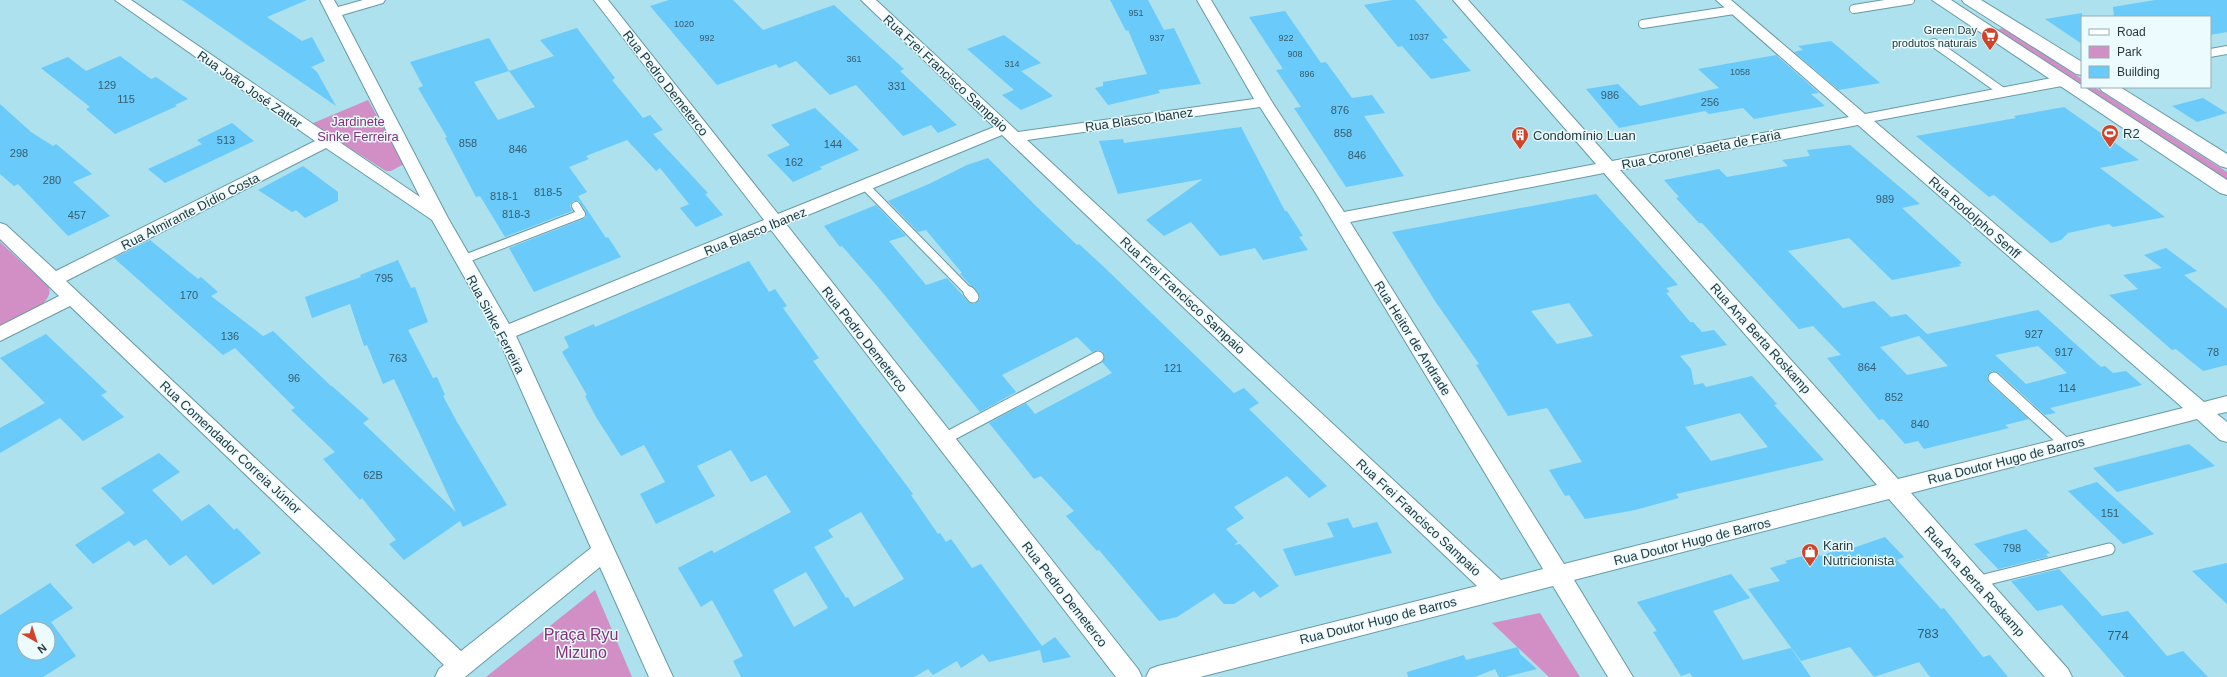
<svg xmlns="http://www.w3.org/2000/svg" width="2227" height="677" font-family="Arial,sans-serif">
	<rect width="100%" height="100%" fill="#ace1ed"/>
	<g fill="#d18fc6">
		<polygon points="2003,28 2082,79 2082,87 2094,87 2227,172 2227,181 1993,31"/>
		<polygon points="368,100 404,164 391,171 386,171 311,124"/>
		<path d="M 0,242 L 49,287 C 55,306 13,321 0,328 Z"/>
		<polygon points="595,590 632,677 486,677"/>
		<polygon points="1540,613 1580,677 1549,677 1492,623"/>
	</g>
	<g fill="#6acafa" fill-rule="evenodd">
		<polygon points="182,0 307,0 267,17 302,41 312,37 325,61 311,67 317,72 336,106"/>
		<polygon points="669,0 733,0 763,30 834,5 904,69 900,71 957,125 938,133 931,125 903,136 856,85 830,95 796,61 779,68 776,64 717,85 650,6"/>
		<polygon points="1110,0 1148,0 1164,30 1174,28 1201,84 1158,90 1160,93 1108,105 1095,88 1103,86 1103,82 1147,74 1128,30 1126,31"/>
		<polygon points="1392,0 1415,0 1448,38 1442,39 1471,71 1431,79 1402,46 1398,47 1364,5"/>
		<polygon points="2155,0 2227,0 2227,32 2210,35 2210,17 2114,17 2113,7"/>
		<polygon points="1285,11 1321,63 1326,62 1352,98 1372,95 1385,113 1364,116 1404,176 1346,187 1294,108 1301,107 1276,70 1283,69 1249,17"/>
		<polygon points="2082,13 2082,44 2045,19"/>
		<polygon points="577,28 615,78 612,80 643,118 650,115 663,130 653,134 708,193 705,194 723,215 696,227 680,208 689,204 660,168 656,171 627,140 586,156 589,159 569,167 587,192 578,196 606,238 608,237 621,257 534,292 509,248 583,219 586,217 586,211 579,201 573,201 570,206 572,211 505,237 480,196 476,197 445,138 447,137 418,88 423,86 410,62 489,38 509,71 474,82 498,120 535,107 509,71 554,56 540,40"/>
		<polygon points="1004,35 1041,63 1021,71 1053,96 1021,110 1002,95 1014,90 967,49"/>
		<polygon points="1831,41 1842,50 1880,83 1839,90 1794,52 1803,50 1798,46"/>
		<polygon points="1776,55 1819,93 1811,94 1825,106 1754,119 1743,108 1709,114 1705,111 1619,128 1586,89 1618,84 1640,106 1719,88 1698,69"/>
		<polygon points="120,56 151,79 156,77 188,99 175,105 177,106 115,134 86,109 90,107 41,68 68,57 86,71"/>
		<polygon points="2203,98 2227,113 2197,122 2172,106"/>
		<polygon points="0,104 31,132 53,146 56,144 92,174 73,182 110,216 68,236 18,184 14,186 0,174"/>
		<polygon points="2064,107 2139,160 2100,168 2165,217 2113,227 2109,224 2068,233 2061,240 2051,243 1994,195 1989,197 1916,136 2016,118 2014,116"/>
		<polygon points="815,108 859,150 820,167 822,169 793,182 767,155 790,145 771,125"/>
		<polygon points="232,123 254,141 165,183 148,169 202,144 197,140"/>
		<polygon points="1241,127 1285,211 1287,211 1303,236 1299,237 1308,250 1263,260 1255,248 1220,256 1191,222 1164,236 1146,220 1203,179 1118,194 1099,141 1123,139 1124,143"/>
		<path d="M 1850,145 L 1920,204 L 1902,208 L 1962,263 L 1959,264 L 1961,266 L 1892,280 L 1849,238 L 1788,251 L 1843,308 L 1874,301 L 1891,317 L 1906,314 L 1927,334 L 2038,310 L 2101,367 L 2105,366 L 2113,373 L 2126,371 L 2142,385 L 2050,408 L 2056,413 L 2045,415 L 1999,373 L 1992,371 L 1987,376 L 1989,383 L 2029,419 L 2005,425 L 2009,428 L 1924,449 L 1918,441 L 1905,444 L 1883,419 L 1879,420 L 1827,358 L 1841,355 L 1813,326 L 1799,329 L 1702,223 L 1699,223 L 1676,198 L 1679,197 L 1664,180 L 1719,169 L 1727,177 L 1788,166 L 1782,160 L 1810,156 L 1807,150 ZM 1919,336 L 1948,366 L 1907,375 L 1880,347 ZM 2038,346 L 2067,373 L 2026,384 L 1995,355 Z"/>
		<polygon points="988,158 1038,208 1077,245 1079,244 1105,268 1234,393 1244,388 1259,403 1249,409 1327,486 1309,498 1287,476 1234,507 1244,518 1226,529 1238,542 1234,545 1240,544 1279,586 1260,598 1254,591 1234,604 1224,604 1214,593 1177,617 1159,621 1099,550 1097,551 1066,516 1074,511 1041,476 1034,479 989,423 1026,403 1035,414 1112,373 1102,362 1105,357 1102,351 1098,350 1092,352 1077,337 1002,375 1016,392 980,412 878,287 842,246 840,247 824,226 876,205 906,236 889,241 926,285 947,278 968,301 974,304 980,299 978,293 960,274 962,273 926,230 918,232 888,201 929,184 967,165"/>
		<polygon points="303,166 338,192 338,201 305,218 296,210 292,212 258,190"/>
		<path d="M 1596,194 L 1678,285 L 1666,288 L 1670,292 L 1666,293 L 1690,322 L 1693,322 L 1702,332 L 1714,330 L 1727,345 L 1680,356 L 1691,369 L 1694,385 L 1703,383 L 1706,387 L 1752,376 L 1777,404 L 1774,405 L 1824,460 L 1676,494 L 1679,498 L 1635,510 L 1585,519 L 1569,495 L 1565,496 L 1549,470 L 1582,462 L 1547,408 L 1508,416 L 1476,365 L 1479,364 L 1435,301 L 1392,232 ZM 1569,303 L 1593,336 L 1557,344 L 1531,311 ZM 1740,413 L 1768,447 L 1711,461 L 1685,427 Z"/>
		<polygon points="150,240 198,279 201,277 218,292 211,296 263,336 273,331 331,386 332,386 369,419 363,423 456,512 394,379 383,384 367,345 364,346 350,304 312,318 305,297 361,277 360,275 398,260 411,288 415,287 428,322 408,330 433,378 437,377 445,395 443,396 457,422 507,505 463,527 460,521 404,560 389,544 396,540 362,498 360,500 323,459 335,452 291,410 295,408 235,348 223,355 114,258"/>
		<polygon points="2166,248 2197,271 2184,275 2227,309 2227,365 2203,371 2176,349 2172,350 2109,295 2138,289 2123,275 2162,268 2144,255"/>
		<path d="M 749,261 L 769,292 L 775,289 L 787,306 L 783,308 L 819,358 L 813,361 L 913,494 L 911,495 L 938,534 L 940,533 L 946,542 L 951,539 L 972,568 L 981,564 L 1042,646 L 1055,637 L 1071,657 L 1043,663 L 1040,650 L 989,662 L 983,654 L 961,668 L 957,661 L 933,675 L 928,669 L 914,677 L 741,677 L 733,661 L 743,656 L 712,600 L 701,607 L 678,568 L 712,550 L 714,553 L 791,512 L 766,475 L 751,482 L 731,450 L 697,466 L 715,496 L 656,524 L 640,494 L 665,482 L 644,445 L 621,456 L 596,417 L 585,396 L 587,395 L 562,352 L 569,347 L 564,337 L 594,324 L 595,327 ZM 861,512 L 904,579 L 854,607 L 848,597 L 846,598 L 814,547 L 833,537 L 828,530 ZM 806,572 L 828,608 L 794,627 L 773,590 Z"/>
		<polygon points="46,334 107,392 101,395 124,417 83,441 60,418 0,453 0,428 45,403 0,358"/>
		<polygon points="2189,444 2215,466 2117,492 2093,468"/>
		<polygon points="159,453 180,472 152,490 182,521 209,504 234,530 237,528 261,553 213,585 186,555 170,566 146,539 134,546 129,541 93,564 75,545 125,513 101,488"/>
		<polygon points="2097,482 2154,534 2123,544 2068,491"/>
		<polygon points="1348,518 1353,528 1377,522 1392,553 1295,576 1283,549 1334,537 1327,523"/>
		<polygon points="2026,529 2050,553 2046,554 2048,557 1998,569 1974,544"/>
		<polygon points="1885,537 1904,557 1897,560 1941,609 1944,608 1983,657 1990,655 2008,677 1930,677 1919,662 1874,677 1850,647 1801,661 1748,589 1780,581 1770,568 1787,563 1785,561 1817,552 1820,556 1848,546 1850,549"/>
		<polygon points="2227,563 2227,604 2192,571"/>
		<polygon points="2059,569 2102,616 2128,611 2167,656 2183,651 2208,677 2125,677 2062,605 2037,611 2011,581"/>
		<polygon points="1731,574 1750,598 1713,611 1743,660 1791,648 1811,677 1692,677 1690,673 1681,676 1653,632 1657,631 1637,602"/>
		<path d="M 50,583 L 73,608 L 51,622 L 76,656 L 43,677 L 0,677 L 0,615 ZM 24,629 L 48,629 L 48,653 L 24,653 Z"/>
		<polygon points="1518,647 1520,654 1537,669 1505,677 1499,677 1495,669 1475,677 1408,677 1407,672 1464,655 1466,660"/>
	</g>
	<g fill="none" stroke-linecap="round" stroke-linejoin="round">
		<defs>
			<g id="lane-far1">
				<polyline points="1854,9 1910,0"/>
				<polyline points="1643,24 1734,10"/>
				<polyline points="1934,43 2003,92"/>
				<polyline points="865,186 970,293"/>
				<polyline points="462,260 581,214 576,206"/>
			</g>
			<g id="lane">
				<polyline points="969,292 973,297"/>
				<polyline points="1994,378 2067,445"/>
				<polyline points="944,439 1098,357"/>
				<polyline points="1976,582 2109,549"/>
			</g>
			<g id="street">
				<path d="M 115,0 L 131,0 L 420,197 L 320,0 L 334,0 L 338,7 L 363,0 L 385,0 L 383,3 L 342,15 L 448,218 L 509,324 L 764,220 L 594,0 L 608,0 L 778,214 L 994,127 L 861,0 L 876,0 L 1018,132 L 1254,99 L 1197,0 L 1211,0 L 1272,102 L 1344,212 L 1596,164 L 1453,0 L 1468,0 L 1612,161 L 1849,117 L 1716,0 L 1731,0 L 1865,114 L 2062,76 L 2067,78 L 2070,81 L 2067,84 L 2062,86 L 1874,121 L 2204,402 L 2227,396 L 2227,412 L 2217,414 L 2227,422 L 2227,442 L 2220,440 L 2197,419 L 1911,493 L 2068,669 L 2072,677 L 2045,677 L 1889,499 L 1574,580 L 1633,677 L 1608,677 L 1553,586 L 1200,677 L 1146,677 L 1150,669 L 1158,666 L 1477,586 L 1002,135 L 786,224 L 1138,669 L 1142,677 L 1116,677 L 771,230 L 516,336 L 673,677 L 649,677 L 600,567 L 465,677 L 435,677 L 439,669 L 444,665 L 70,306 L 0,341 L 0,326 L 59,296 L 0,239 L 0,223 L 6,225 L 56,271 L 315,141 ZM 1260,107 L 1315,192 L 1543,569 L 1501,580 L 1027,140 ZM 1858,125 L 2183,408 L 1898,479 L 1620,170 ZM 326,148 L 432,220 L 496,333 L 591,548 L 461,651 L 66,281 ZM 1604,173 L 1877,485 L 1564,564 L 1350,222 Z"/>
				<polygon points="2227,46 2227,54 2210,57 2210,49"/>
			</g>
			<g id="secondary">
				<polygon points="1932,0 1951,0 2227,180 2227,195 2220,193"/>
				<polygon points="1962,0 1981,0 2082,62 2082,75 2076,74 1964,3"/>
				<polygon points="2099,87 2120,87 2227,154 2227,168 2220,166 2102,91"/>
			</g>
		</defs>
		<use href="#lane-far1" stroke="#679aa5" stroke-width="10"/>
		<use href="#lane" stroke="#679aa5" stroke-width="13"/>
		<use href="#street" stroke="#679aa5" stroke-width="2"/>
		<use href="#secondary" stroke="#679aa5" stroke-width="2"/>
		<use href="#lane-far1" stroke="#fff" stroke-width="8"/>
		<use href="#lane" stroke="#fff" stroke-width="11"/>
		<use href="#street" fill="#fff" fill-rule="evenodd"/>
		<use href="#secondary" fill="#fff" fill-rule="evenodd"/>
	</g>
	<defs>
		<symbol id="supermarket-pin" viewBox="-11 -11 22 30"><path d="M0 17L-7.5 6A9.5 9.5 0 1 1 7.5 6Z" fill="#cf442a" stroke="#ebfbfe"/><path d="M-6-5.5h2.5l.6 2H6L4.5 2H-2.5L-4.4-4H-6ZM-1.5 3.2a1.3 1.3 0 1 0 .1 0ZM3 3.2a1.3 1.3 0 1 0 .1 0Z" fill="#fff"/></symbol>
		<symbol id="stadium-pin" viewBox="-11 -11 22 30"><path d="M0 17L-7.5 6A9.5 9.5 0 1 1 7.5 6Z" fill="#cf442a" stroke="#ebfbfe"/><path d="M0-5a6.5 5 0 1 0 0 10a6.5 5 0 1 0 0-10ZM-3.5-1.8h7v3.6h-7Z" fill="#fff"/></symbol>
		<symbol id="building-pin" viewBox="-11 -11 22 30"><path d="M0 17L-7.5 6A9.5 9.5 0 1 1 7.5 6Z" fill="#cf442a" stroke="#ebfbfe"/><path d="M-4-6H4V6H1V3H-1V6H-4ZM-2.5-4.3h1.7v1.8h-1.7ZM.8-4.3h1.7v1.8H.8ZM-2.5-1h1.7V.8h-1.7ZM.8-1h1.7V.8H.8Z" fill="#fff"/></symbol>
		<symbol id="shop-pin" viewBox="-11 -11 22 30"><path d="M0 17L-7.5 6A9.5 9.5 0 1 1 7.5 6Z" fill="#cf442a" stroke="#ebfbfe"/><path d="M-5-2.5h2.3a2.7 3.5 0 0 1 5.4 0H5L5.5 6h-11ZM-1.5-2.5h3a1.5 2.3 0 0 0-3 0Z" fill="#fff"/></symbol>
	</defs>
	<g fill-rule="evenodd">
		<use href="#supermarket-pin" x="1980" y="26" width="20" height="27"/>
		<use href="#stadium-pin" x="2100" y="123" width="20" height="27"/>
		<use href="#building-pin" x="1510" y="125" width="20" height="27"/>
		<use href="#shop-pin" x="1800" y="542" width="20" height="27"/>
	</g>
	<g text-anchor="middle" stroke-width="3" stroke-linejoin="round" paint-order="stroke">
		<g font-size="9" fill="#365e6e">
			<text x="1136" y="16">951</text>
			<text x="684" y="27">1020</text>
			<text x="1419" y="40">1037</text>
			<text x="707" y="41">992</text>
			<text x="1157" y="41">937</text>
			<text x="1286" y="41">922</text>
			<text x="1295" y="57">908</text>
			<text x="854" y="62">361</text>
			<text x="1012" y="67">314</text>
			<text x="1740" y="75">1058</text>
			<text x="1307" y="77">896</text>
		</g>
		<g font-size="11" fill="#253a3f" stroke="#ebfbfe" text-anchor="end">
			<text x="1977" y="34">Green Day<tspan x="1977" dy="13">produtos naturais</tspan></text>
		</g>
		<g font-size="11" fill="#365e6e">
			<text x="107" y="89">129</text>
			<text x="897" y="90">331</text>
			<text x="1610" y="99">986</text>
			<text x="126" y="103">115</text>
			<text x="1710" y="106">256</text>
			<text x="1340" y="114">876</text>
			<text x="1343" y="137">858</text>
			<text x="226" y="144">513</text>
			<text x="468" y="147">858</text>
			<text x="833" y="148">144</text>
			<text x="518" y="153">846</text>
			<text x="19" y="157">298</text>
			<text x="1357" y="159">846</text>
			<text x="794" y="166">162</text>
			<text x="52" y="184">280</text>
			<text x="548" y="196">818-5</text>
			<text x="504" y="200">818-1</text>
			<text x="1885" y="203">989</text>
			<text x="516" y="218">818-3</text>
			<text x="77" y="219">457</text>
			<text x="384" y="282">795</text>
			<text x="189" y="299">170</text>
			<text x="2034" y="338">927</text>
			<text x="230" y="340">136</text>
			<text x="2064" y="356">917</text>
			<text x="2213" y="356">78</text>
			<text x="398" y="362">763</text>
			<text x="1867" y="371">864</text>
			<text x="1173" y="372">121</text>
			<text x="294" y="382">96</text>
			<text x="2067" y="392">114</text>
			<text x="1894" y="401">852</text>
			<text x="1920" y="428">840</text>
			<text x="373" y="479">62B</text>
			<text x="2110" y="517">151</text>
			<text x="2012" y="552">798</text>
		</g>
		<g font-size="13" fill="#253a3f" stroke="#ebfbfe">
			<text transform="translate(946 73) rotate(43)" y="5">Rua Frei Francisco Sampaio</text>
			<text transform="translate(666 83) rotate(52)" y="5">Rua Pedro Demeterco</text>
			<text transform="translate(250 89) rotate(35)" y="5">Rua João José Zattar</text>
			<text transform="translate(1139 119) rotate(-8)" y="5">Rua Blasco Ibanez</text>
			<text transform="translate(1701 149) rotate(-11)" y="5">Rua Coronel Baeta de Faria</text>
			<text transform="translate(190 211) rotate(-27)" y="5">Rua Almirante Dídio Costa</text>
			<text transform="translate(1975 217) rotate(41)" y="5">Rua Rodolpho Senff</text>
			<text transform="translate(755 231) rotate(-22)" y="5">Rua Blasco Ibanez</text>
			<text transform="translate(1183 295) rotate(43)" y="5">Rua Frei Francisco Sampaio</text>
			<text transform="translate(496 324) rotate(62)" y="5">Rua Sinke Ferreira</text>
			<text transform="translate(1413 338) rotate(58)" y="5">Rua Heitor de Andrade</text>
			<text transform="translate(1761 338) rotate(48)" y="5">Rua Ana Berta Roskamp</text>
			<text transform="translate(865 339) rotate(52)" y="5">Rua Pedro Demeterco</text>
			<text transform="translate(231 447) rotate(43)" y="5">Rua Comendador Correia Júnior</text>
			<text transform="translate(2006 460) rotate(-14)" y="5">Rua Doutor Hugo de Barros</text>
			<text transform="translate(1419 517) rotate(43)" y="5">Rua Frei Francisco Sampaio</text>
			<text transform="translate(1692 541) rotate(-14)" y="5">Rua Doutor Hugo de Barros</text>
			<text transform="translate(1975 581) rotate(48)" y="5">Rua Ana Berta Roskamp</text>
			<text transform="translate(1065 594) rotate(52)" y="5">Rua Pedro Demeterco</text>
			<text transform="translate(1378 620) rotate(-14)" y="5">Rua Doutor Hugo de Barros</text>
		</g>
		<g font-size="13" fill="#83327a" stroke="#ebfbfe">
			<text x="358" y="126">Jardinete<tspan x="358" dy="15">Sinke Ferreira</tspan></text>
		</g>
		<g font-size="13" fill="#253a3f" stroke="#ebfbfe" text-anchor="start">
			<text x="2123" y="138">R2</text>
			<text x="1533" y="140">Condomínio Luan</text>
			<text x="1823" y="550">Karin<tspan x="1823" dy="15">Nutricionista</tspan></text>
		</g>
		<g font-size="13" fill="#365e6e">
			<text x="1928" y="638">783</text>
			<text x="2118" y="640">774</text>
		</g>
		<g font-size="16" fill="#83327a" stroke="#ebfbfe">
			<text x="581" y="640">Praça Ryu<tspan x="581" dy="18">Mizuno</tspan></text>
		</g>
	</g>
	<rect x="2081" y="16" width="130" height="72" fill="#ebfbfe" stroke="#9caeb2"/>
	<rect x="2089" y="29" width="20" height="6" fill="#ffffff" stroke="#9caeb2"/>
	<text x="2117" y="36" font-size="12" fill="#253a3f">Road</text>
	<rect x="2089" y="46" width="20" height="12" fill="#d18fc6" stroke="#9caeb2"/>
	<text x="2117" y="56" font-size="12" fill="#253a3f">Park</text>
	<rect x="2089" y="66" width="20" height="12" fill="#6acafa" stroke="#9caeb2"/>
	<text x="2117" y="76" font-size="12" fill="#253a3f">Building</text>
	<g transform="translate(36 641) rotate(141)"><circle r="19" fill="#ebfbfe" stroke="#9caeb2"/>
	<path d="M0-3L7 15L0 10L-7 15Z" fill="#cf442a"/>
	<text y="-6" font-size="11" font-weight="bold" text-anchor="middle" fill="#253a3f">N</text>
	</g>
</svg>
